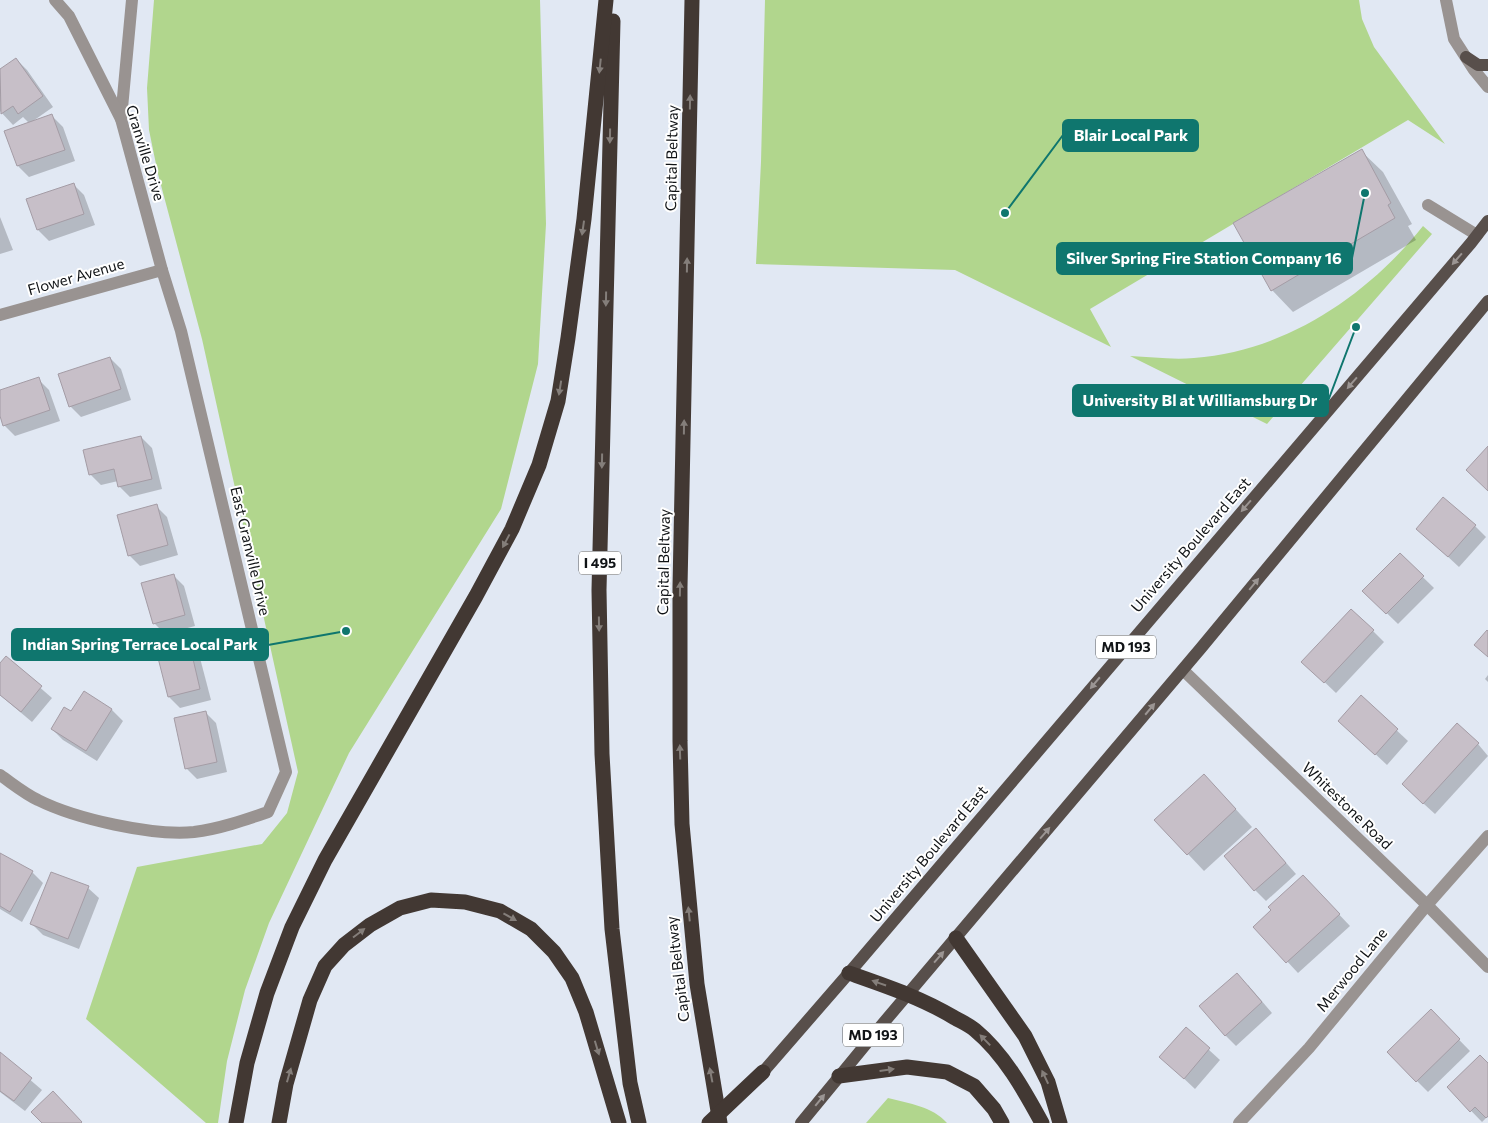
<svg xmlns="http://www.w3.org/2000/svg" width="1488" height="1123" font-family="Commissioner,sans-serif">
	<rect width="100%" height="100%" fill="#e1e8f3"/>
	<g fill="#b1d68d">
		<polygon points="154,0 540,0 546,224 538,364 501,509 349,753 269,923 245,990 227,1061 218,1123 206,1123 86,1019 137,867 262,844 287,813 298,772 202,339 158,174 149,130 147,88"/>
		<polygon points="765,0 1359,0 1362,19 1374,47 1445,144 1408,120 1090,309 1111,347 955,270 756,264 761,162"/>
		<path d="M 1423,226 L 1432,234 L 1267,424 L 1130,356 C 1151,357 1173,360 1194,358 C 1286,351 1367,296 1423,226 Z"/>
		<path d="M 888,1098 C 910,1104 932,1106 947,1123 L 866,1123 Z"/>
	</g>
	<g fill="#0003">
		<polygon points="16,59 27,70 53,107 33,121 52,116 63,127 75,161 29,177 18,166 29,123 23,117 13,125 0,111 0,71"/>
		<polygon points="1361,151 1383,172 1412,224 1408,226 1416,240 1293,312 1272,290"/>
		<polygon points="73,184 84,195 95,225 49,241 38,230 28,200"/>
		<polygon points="0,217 13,250 0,254"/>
		<polygon points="110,358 121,369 131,400 81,417 70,406"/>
		<polygon points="38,379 49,390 60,421 15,436 4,425 0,412 0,392"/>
		<polygon points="141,437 152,448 162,489 130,497 119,486 118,481 101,485 90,474"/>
		<polygon points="156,506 167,517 178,555 140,566 129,555"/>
		<polygon points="1475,526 1486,537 1459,567 1418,529"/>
		<polygon points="1400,555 1434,588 1398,624 1364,591"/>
		<polygon points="173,575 184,586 195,626 165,634 154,623"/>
		<polygon points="1373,631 1384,642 1336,693 1314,672"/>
		<polygon points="189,647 200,658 211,700 180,708 169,697 159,655"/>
		<polygon points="6,658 52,698 32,722 0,695 0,665"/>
		<polygon points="1488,675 1488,682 1485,679"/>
		<polygon points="84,693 112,710 123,721 97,761 63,740 52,729 72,712"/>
		<polygon points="1361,697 1408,741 1387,765 1351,731"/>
		<polygon points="205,712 216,723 227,772 197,779 186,768"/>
		<polygon points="1478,744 1488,756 1435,814 1414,795"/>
		<polygon points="1220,792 1252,827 1204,871 1156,820"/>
		<polygon points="1267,841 1296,874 1266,901 1255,890"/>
		<polygon points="0,854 32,872 43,883 22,922 0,909"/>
		<polygon points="88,888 99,898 79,949 43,935 32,924"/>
		<polygon points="1314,888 1350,926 1298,973 1255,927"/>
		<polygon points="1248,985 1272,1013 1236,1046 1225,1035"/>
		<polygon points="1431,1011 1470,1051 1428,1092 1388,1052"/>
		<polygon points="1186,1029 1220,1060 1195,1089 1161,1057"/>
		<polygon points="0,1054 42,1090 25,1111 0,1092"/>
		<polygon points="1488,1064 1488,1118 1487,1117 1482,1122 1448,1087"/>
	</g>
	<g fill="#c7bfc8" stroke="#a49ca5">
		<polygon points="16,58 43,96 18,114 13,106 1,114 0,69"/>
		<polygon points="52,114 65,150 17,166 4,131"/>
		<polygon points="1362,149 1391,203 1388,205 1395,218 1271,291 1233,223"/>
		<polygon points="74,183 84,214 37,230 26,199"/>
		<polygon points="110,357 121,389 69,407 58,374"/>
		<polygon points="39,377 50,410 3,426 0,416 0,390"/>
		<polygon points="141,436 152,479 118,487 114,469 89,475 83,450"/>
		<polygon points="1488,446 1488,491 1466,470"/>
		<polygon points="1443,497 1476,525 1448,557 1416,529"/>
		<polygon points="157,504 168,545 128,556 117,515"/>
		<polygon points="1400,553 1424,576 1386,614 1362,591"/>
		<polygon points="174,574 185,615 153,624 141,583"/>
		<polygon points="1351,609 1374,630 1324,683 1301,662"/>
		<polygon points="1487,630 1488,631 1488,657 1474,645"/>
		<polygon points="190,646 200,689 168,697 157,654"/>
		<polygon points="6,656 42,686 21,712 0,695 0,663"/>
		<polygon points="84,691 112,709 86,751 51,729 64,707 71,711"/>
		<polygon points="1361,695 1398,729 1375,755 1338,721"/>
		<polygon points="206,711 217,762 185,769 174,718"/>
		<polygon points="1457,723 1479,743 1423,804 1402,784"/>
		<polygon points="1204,774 1236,809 1187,855 1154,820"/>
		<polygon points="1256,828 1286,863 1254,891 1224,856"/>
		<polygon points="0,853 33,871 10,912 0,906"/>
		<polygon points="51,872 89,886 68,939 30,924"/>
		<polygon points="1303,875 1340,914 1286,963 1253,927 1271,910 1268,907"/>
		<polygon points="1237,973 1262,1002 1225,1036 1199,1006"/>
		<polygon points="1431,1009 1460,1039 1416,1082 1387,1052"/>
		<polygon points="1186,1027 1210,1048 1184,1079 1159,1057"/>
		<polygon points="0,1052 32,1078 14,1101 0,1091"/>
		<polygon points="1480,1055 1488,1063 1488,1116 1486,1118 1475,1107 1470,1112 1447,1087"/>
		<polygon points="53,1091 82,1122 81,1123 42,1123 31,1112"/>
	</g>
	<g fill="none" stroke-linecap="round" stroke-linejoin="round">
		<g stroke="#999391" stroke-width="12">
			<polyline points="1446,0 1454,39 1474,70 1488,87"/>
			<polyline points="121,119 132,0"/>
			<polyline points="1428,205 1477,235"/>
			<polyline points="0,315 162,270"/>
			<polyline points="1183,670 1427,905 1488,967"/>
			<path d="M 0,775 C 13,784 25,794 38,800 C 76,819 152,836 194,832 C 219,829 245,820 268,812 L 286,772 L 181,331 L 162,270 L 121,119 L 69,16 L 55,0"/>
			<polyline points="1239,1123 1309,1048 1427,905 1488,836"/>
		</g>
		<g stroke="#584f4b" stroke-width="12">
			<polyline points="1466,57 1478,65 1488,65"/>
			<polyline points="763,1072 849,973 1471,243 1488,221"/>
			<polyline points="801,1123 880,1027 1201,648 1488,301"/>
		</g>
		<g stroke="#423833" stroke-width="15">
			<polyline points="692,0 680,587 680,741 682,824 697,984 720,1123"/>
			<polyline points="613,21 599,590 602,754 612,929 630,1083 639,1123"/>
			<polyline points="956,938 1025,1036 1048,1082 1060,1123"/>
			<path d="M 849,973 C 886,986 922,998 955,1018 C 962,1022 969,1025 975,1030 C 1004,1054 1024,1090 1042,1123"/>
			<polyline points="839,1076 907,1067 947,1072 974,1086 994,1109 1002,1123"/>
			<polyline points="236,1123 247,1063 267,993 292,927 325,860 476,596 512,529 539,465 558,401 568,338 584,219 606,0"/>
			<polyline points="279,1123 286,1084 310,1000 325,966 344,945 370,925 400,908 431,900 465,902 500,911 531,929 554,952 572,978 586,1012 619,1123"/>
		</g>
		<polyline stroke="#423833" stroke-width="15" points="709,1123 763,1072"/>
	</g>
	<defs><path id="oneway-solid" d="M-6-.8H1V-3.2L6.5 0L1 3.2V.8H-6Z" transform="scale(1.25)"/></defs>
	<g fill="#847e7a">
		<use href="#oneway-solid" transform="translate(600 66) rotate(96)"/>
		<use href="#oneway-solid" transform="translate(690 102) rotate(-89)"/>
		<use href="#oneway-solid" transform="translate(610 136) rotate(91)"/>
		<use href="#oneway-solid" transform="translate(583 228) rotate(98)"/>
		<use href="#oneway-solid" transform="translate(687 265) rotate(-89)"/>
		<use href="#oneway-solid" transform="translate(606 299) rotate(91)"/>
		<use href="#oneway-solid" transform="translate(560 388) rotate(99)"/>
		<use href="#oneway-solid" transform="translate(684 427) rotate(-89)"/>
		<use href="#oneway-solid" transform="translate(602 461) rotate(91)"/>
		<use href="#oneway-solid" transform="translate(506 541) rotate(118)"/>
		<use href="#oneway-solid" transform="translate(680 589) rotate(-89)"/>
		<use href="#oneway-solid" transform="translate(599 624) rotate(89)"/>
		<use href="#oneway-solid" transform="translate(680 752) rotate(-92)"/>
		<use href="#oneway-solid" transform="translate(689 914) rotate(-96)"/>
		<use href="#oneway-solid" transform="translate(510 917) rotate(29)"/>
		<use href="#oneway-solid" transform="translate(359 933) rotate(-37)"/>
		<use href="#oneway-solid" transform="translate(879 983) rotate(-161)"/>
		<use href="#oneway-solid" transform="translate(985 1040) rotate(-134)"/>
		<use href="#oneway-solid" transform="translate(597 1048) rotate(73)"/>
		<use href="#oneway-solid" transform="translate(887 1070) rotate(-8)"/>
		<use href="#oneway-solid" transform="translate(289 1075) rotate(-74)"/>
		<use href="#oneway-solid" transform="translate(711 1075) rotate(-101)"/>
		<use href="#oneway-solid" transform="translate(1045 1077) rotate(-115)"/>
	</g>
	<g fill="#9b9593">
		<use href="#oneway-solid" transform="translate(1457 259) rotate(131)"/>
		<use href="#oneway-solid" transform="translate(1352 383) rotate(131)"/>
		<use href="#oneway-solid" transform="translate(1246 506) rotate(131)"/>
		<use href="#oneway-solid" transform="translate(1254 584) rotate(-51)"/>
		<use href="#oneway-solid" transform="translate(1095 683) rotate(130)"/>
		<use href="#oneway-solid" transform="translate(1150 709) rotate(-50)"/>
		<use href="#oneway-solid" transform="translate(1045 833) rotate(-49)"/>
		<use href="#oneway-solid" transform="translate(939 957) rotate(-49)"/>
		<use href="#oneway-solid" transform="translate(820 1100) rotate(-51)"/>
	</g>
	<g text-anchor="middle" stroke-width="4" stroke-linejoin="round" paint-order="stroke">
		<g fill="#fff" stroke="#585a5c" stroke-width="1">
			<rect x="579" y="551.5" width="42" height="23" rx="4"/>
			<rect x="1096" y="635.5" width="60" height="23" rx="4"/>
			<rect x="843" y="1023.5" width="60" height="23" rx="4"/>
		</g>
		<g font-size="14" font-weight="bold" fill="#101316">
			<text x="600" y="568">I 495</text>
			<text x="1126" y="652">MD 193</text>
			<text x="873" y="1040">MD 193</text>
		</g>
		<g font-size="15" fill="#101316" stroke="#fff">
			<text transform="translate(145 153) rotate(73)" y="5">Granville Drive</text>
			<text transform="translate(672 158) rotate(-89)" y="5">Capital Beltway</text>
			<text transform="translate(76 277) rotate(-16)" y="5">Flower Avenue</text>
			<text transform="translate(1191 545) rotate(-49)" y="5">University Boulevard East</text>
			<text transform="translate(250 551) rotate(77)" y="5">East Granville Drive</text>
			<text transform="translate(664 562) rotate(-89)" y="5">Capital Beltway</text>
			<text transform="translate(1347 806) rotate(44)" y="5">Whitestone Road</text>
			<text transform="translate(929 854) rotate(-50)" y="5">University Boulevard East</text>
			<text transform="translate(678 969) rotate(-97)" y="5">Capital Beltway</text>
			<text transform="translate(1352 970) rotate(-51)" y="5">Merwood Lane</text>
		</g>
	</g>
	<path fill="none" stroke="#0f766e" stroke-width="2" d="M1005 213L1063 135M1365 193L1352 258M1356 327L1328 401M346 631L268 645"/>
	<g fill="#0f766e" stroke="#fff" stroke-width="2">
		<circle cx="1005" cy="213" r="5"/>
		<circle cx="1365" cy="193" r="5"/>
		<circle cx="1356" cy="327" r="5"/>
		<circle cx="346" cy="631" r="5"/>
	</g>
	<g fill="#0f766e" stroke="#0f766e" stroke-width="2">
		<rect x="1063" y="120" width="135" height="31" rx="5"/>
		<rect x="1057" y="243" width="295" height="31" rx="5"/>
		<rect x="1073" y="385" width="255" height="31" rx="5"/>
		<rect x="12" y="629" width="256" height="31" rx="5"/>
	</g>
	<g font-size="16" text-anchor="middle" font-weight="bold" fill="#fff">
		<text x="1131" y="141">Blair Local Park</text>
		<text x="1204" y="264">Silver Spring Fire Station Company 16</text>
		<text x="1200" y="406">University Bl at Williamsburg Dr</text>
		<text x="140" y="650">Indian Spring Terrace Local Park</text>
	</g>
</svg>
